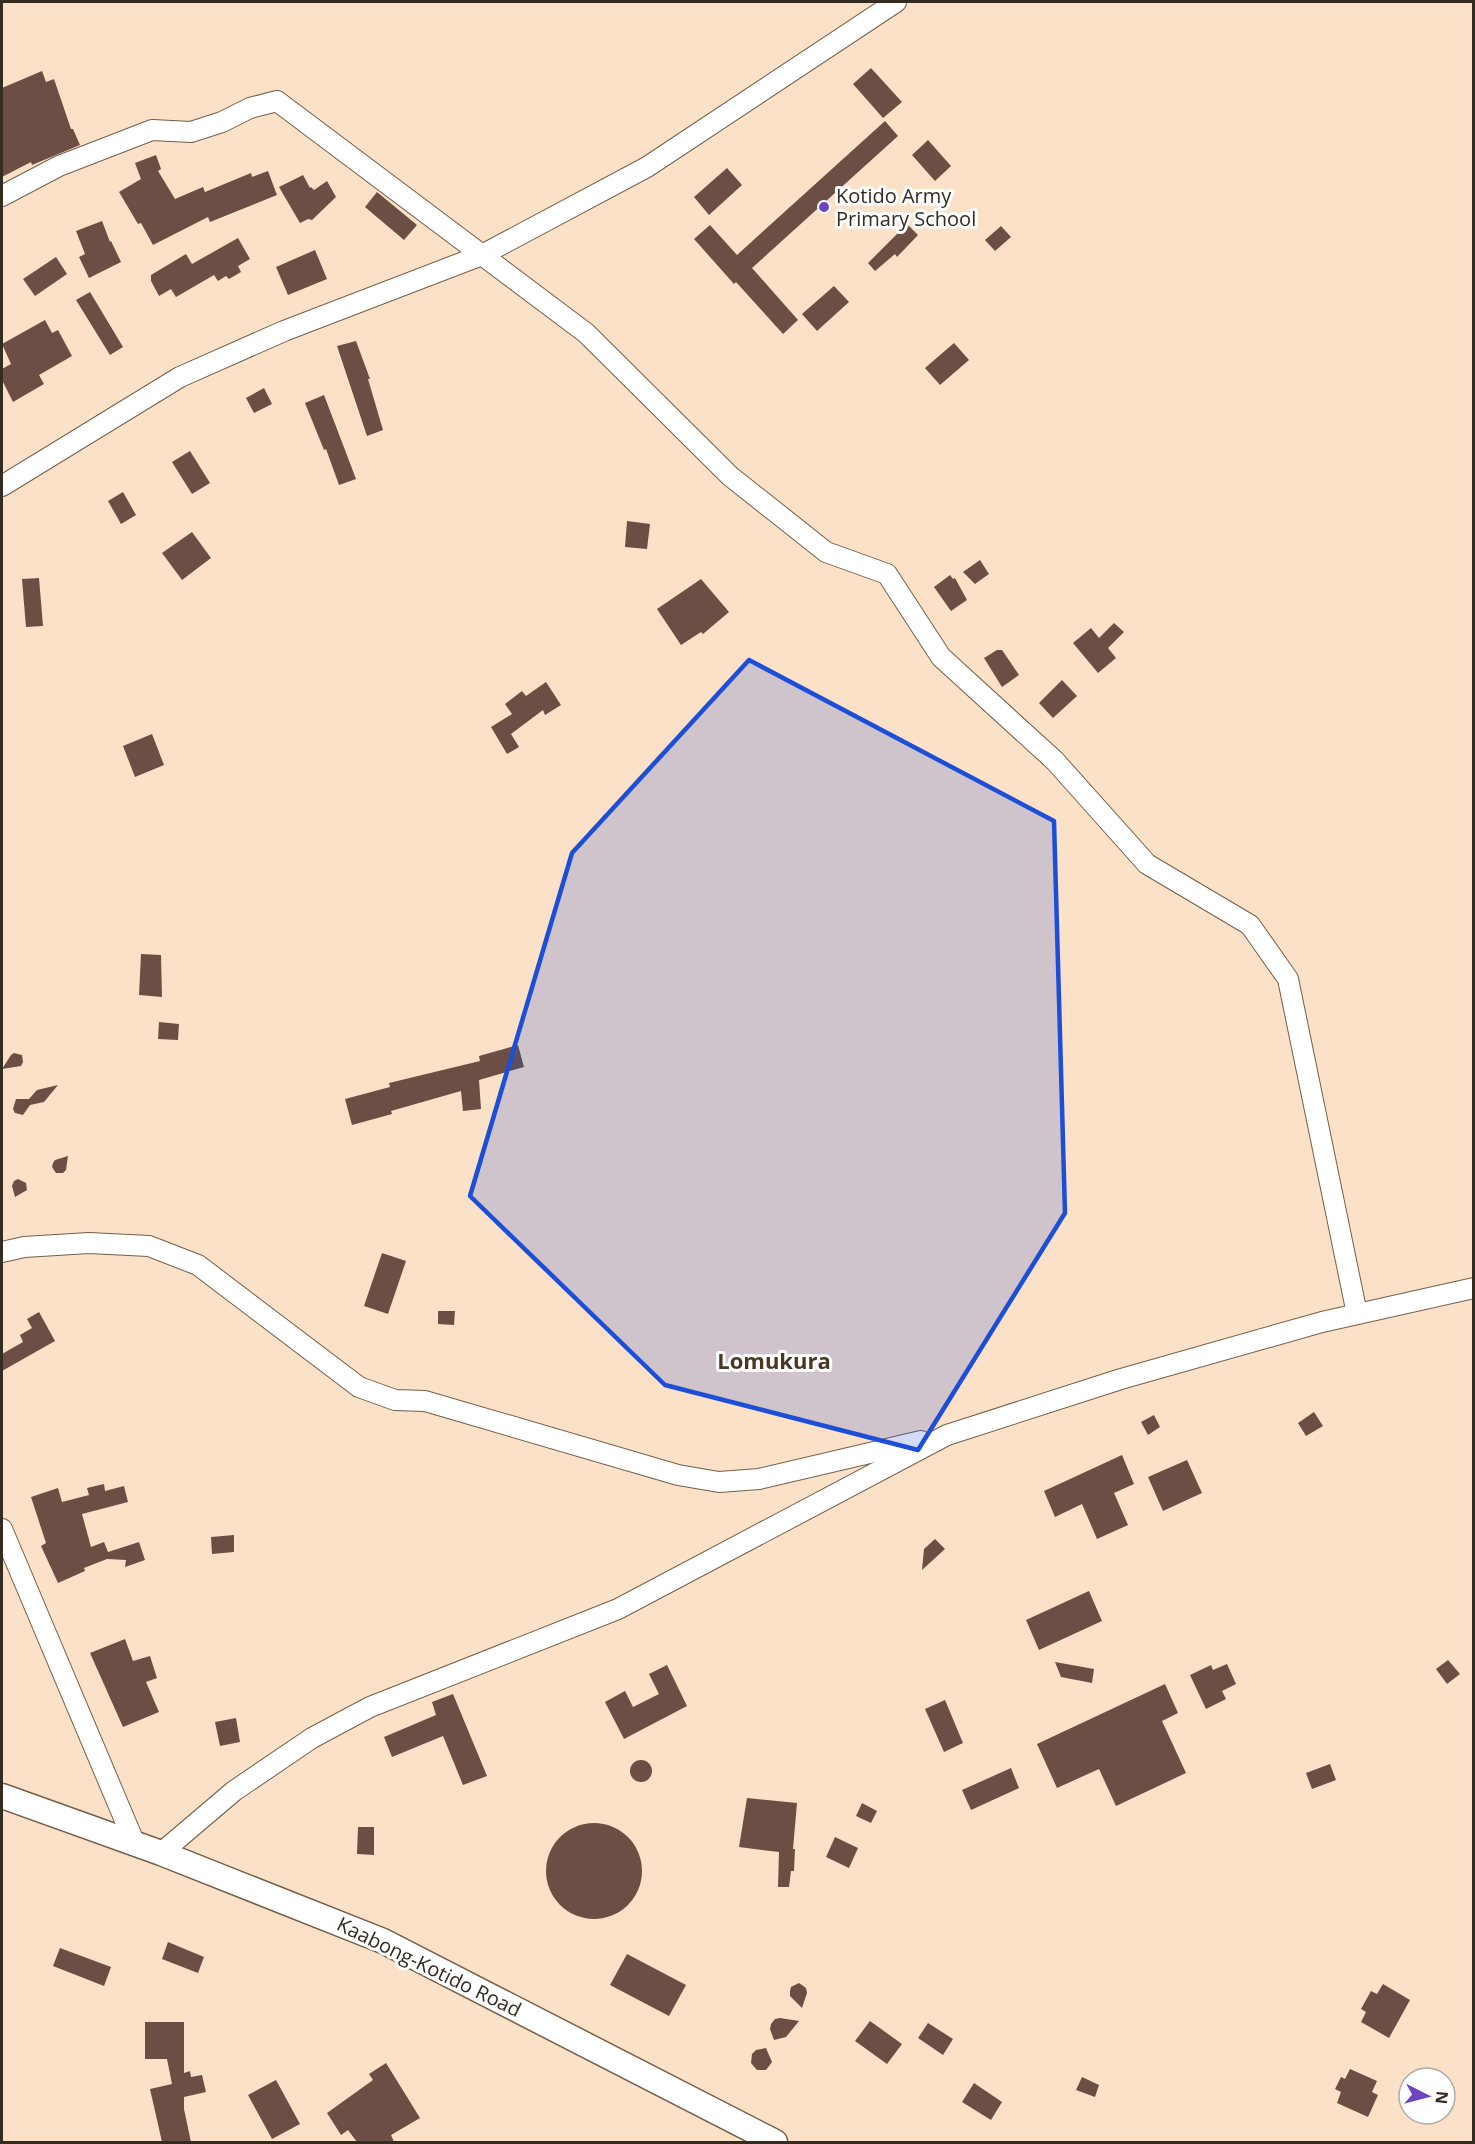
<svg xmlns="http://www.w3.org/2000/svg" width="1475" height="2144" font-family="'Open Sans',sans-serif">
	<rect width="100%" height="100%" fill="#fce1c9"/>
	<g fill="#6c4e44">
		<polygon points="871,68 902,102 883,118 853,84"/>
		<polygon points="42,71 46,82 54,79 71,129 73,129 80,145 32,165 31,162 2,177 2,88"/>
		<polygon points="885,121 898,136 752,268 798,320 783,334 736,282 734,284 694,239 710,225 737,255"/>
		<polygon points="928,140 951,166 935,181 912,155"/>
		<polygon points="156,155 161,169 158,171 175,199 203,187 205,192 251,173 252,177 268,171 277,195 210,222 208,217 153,245 141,223 138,224 119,192 141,179 135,163"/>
		<polygon points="727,168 742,185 709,215 694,197"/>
		<polygon points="303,175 310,188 311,187 314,190 327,181 336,197 312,220 308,219 300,223 279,187"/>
		<polygon points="377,192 417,225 404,240 365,207"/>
		<polygon points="102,221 110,242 111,241 121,262 89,278 79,257 85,254 76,231"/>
		<polygon points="907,224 918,235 897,257 895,254 875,271 868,263"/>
		<polygon points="1001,226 1011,237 995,251 985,240"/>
		<polygon points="238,238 250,259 238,266 241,272 229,279 226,276 218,281 214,275 176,297 171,289 159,296 151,281 151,275 186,254 192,264"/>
		<polygon points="315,250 327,279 288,295 276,267"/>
		<polygon points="56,257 67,274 35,296 23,279"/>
		<polygon points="834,286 849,302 817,331 802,314"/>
		<polygon points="90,292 123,347 110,355 76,300"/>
		<polygon points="45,320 52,333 58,330 72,356 39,375 44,384 13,402 2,380 2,369 11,364 2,344"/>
		<polygon points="356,341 370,379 368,379 383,430 367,436 337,346"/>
		<polygon points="954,343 969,360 940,385 925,368"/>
		<polygon points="264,388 272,404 254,413 246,398"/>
		<polygon points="324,395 356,479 339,485 326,449 324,450 305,403"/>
		<polygon points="190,451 210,483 192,494 172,462"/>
		<polygon points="123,492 136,515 121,524 108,501"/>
		<polygon points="627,521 650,524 647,549 625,547"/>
		<polygon points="192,532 211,558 182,580 162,553"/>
		<polygon points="980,560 989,574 975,584 963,572"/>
		<polygon points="950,575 953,579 955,578 967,600 951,611 934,587"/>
		<polygon points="39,578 43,626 26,627 22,579"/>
		<polygon points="701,579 729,612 703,634 701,632 681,645 657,609"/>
		<polygon points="1114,623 1124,632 1108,648 1116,658 1098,673 1073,643 1091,628 1099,638"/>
		<polygon points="997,650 1002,650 1019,675 1002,687 984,658"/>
		<polygon points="1062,680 1077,696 1053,718 1039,703"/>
		<polygon points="546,682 561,705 545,715 543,710 511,734 519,747 507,754 491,727 512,714 505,704 522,691 526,696"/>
		<polygon points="152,734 164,765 135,777 123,746"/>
		<polygon points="141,954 161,955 162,997 139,995"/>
		<polygon points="159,1022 179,1024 178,1040 158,1039"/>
		<polygon points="518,1045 524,1067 479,1080 481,1109 463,1111 461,1091 391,1111 392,1114 352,1125 345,1099 390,1087 389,1083 480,1061 479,1056"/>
		<polygon points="14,1053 22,1055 23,1062 21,1066 2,1069 11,1055"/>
		<polygon points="58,1085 44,1102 30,1105 23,1115 15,1113 13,1109 16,1099 29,1099 37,1090"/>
		<polygon points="68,1156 66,1170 63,1173 56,1173 52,1167 53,1163 55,1160"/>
		<polygon points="18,1179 26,1183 27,1190 15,1197 12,1186 14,1181"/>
		<polygon points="382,1253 406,1261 388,1314 364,1306"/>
		<polygon points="438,1311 455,1311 454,1325 438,1324"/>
		<polygon points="39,1312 55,1341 2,1371 2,1354 23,1342 20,1335 32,1328 27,1319"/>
		<polygon points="1314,1412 1323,1426 1306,1436 1298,1423"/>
		<polygon points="1154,1415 1160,1427 1148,1435 1141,1422"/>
		<polygon points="1122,1455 1134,1484 1114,1493 1128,1525 1097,1539 1082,1504 1055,1517 1044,1491"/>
		<polygon points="1187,1460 1202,1493 1163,1511 1148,1477"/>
		<polygon points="104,1484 105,1491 124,1486 128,1502 82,1514 91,1547 104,1542 108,1552 139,1542 145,1560 125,1567 126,1560 107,1559 84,1568 85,1571 58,1583 41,1546 46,1543 31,1497 58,1488 62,1502 89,1495 87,1488"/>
		<polygon points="234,1535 234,1552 212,1554 211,1537"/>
		<polygon points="935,1539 945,1549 922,1570 924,1549"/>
		<polygon points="1089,1591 1102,1621 1039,1650 1026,1620"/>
		<polygon points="125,1639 133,1661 150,1656 157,1678 146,1682 159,1712 123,1727 90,1653"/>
		<polygon points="1448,1660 1460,1674 1447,1684 1436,1669"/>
		<polygon points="1055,1662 1094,1669 1092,1683 1061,1677"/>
		<polygon points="1227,1664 1236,1684 1222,1691 1226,1699 1206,1709 1190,1675 1211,1665 1213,1670"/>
		<polygon points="667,1665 687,1706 624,1739 605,1702 625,1691 633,1707 659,1694 649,1674"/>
		<polygon points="1165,1684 1178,1713 1162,1721 1186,1773 1116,1806 1099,1769 1057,1788 1037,1744"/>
		<polygon points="453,1694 487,1776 463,1785 443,1736 392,1757 384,1737 436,1715 432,1702"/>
		<polygon points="945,1700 963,1743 944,1752 925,1709"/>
		<polygon points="236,1718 240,1742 220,1746 215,1722"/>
		<circle cx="641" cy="1771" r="11"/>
		<polygon points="1330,1764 1336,1780 1312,1789 1306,1773"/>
		<polygon points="1011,1768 1019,1788 971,1810 962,1790"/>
		<polygon points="747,1798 797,1803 793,1849 795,1849 794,1871 791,1871 789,1887 778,1887 779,1852 739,1847"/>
		<polygon points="862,1803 877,1811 871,1823 856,1816"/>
		<circle cx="594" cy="1871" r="48"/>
		<polygon points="358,1827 374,1827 374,1855 357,1854"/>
		<polygon points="835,1837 858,1848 849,1868 826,1857"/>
		<polygon points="168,1942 204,1957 198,1973 162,1959"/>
		<polygon points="60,1948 111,1967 104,1986 53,1966"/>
		<polygon points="627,1954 686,1985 669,2016 610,1985"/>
		<polygon points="799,1983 806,1988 807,1993 802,2008 790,1996 790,1991 791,1987"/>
		<polygon points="1383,1984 1410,2000 1389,2038 1361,2022 1366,2012 1361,2009 1371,1991 1377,1994"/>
		<polygon points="780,2018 799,2021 786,2037 774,2040 770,2029 771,2024 775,2019"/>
		<polygon points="870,2021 902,2044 887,2064 855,2041"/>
		<polygon points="145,2022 184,2022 184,2073 190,2071 191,2077 202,2075 206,2092 184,2097 184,2109 191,2142 162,2142 150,2089 172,2084 167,2059 145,2059"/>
		<polygon points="928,2023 953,2039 943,2055 918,2038"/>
		<polygon points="766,2048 772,2062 766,2070 757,2070 751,2063 752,2054 756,2050"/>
		<polygon points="386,2063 420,2118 391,2135 394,2142 357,2142 348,2130 341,2135 327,2113 373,2080 369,2074"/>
		<polygon points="1350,2069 1377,2081 1372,2092 1378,2095 1368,2117 1337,2103 1341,2092 1335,2089 1341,2077 1345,2079"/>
		<polygon points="1082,2077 1099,2085 1095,2097 1076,2090"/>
		<polygon points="276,2080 300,2124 272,2139 248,2095"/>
		<polygon points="974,2083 1002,2102 991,2120 962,2102"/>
	</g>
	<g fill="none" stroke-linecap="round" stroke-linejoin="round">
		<defs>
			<g id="minor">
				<polyline points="2,196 59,166 152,130 191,132 222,122 250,108 277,101 586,333 730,476 826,552 887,574 941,657 1055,761 1147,864 1250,925 1288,979 1357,1314"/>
				<polyline points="2,486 180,377 284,331 482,255 647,167 896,2"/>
				<polyline points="2,1252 24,1247 89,1243 149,1246 198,1265 359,1387 395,1400 425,1401 678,1475 719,1482 759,1479 921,1441"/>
				<polyline points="2,1529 135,1844"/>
				<polyline points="161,1853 234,1791 312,1738 370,1707 618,1609 947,1435 1121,1379 1322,1322 1474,1288"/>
			</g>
			<polyline id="tertiary" points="2,1796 161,1853 383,1941 775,2142"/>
		</defs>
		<use href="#minor" stroke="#745e49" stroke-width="22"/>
		<use href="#tertiary" stroke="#745e49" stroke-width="27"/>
		<use href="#minor" stroke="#fff" stroke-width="20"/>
		<use href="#tertiary" stroke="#fff" stroke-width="24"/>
	</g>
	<path fill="#1d4ed8" fill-opacity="0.2" stroke="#1d4ed8" stroke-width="4.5" stroke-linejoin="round" d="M 749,660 L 1054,821 L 1065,1213 L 918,1450 L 665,1385 L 470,1196 L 572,853 Z"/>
	<circle fill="#6f45bd" stroke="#fff" stroke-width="2" cx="824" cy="207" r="6"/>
	<g text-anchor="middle" stroke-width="6" stroke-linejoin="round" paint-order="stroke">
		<g font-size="20" fill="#342b21" stroke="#fff" text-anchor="start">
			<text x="836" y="203">Kotido Army<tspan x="836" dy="23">Primary School</tspan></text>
		</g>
		<g font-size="20" fill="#342b21" stroke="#fff">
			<text transform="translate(429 1967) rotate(26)" y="7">Kaabong-Kotido Road</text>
		</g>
		<g font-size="22" font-weight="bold" fill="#4a3622" stroke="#fff">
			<text x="774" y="1369">Lomukura</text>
		</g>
	</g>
	<rect width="1475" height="2144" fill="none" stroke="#342b21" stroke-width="6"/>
	<g transform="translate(1427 2096) rotate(96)"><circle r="28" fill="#ffffff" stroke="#aeaaa6" stroke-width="1.5"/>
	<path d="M0-4.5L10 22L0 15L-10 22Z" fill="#6f45bd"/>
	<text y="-9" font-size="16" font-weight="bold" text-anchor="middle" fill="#342b21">N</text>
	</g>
</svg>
